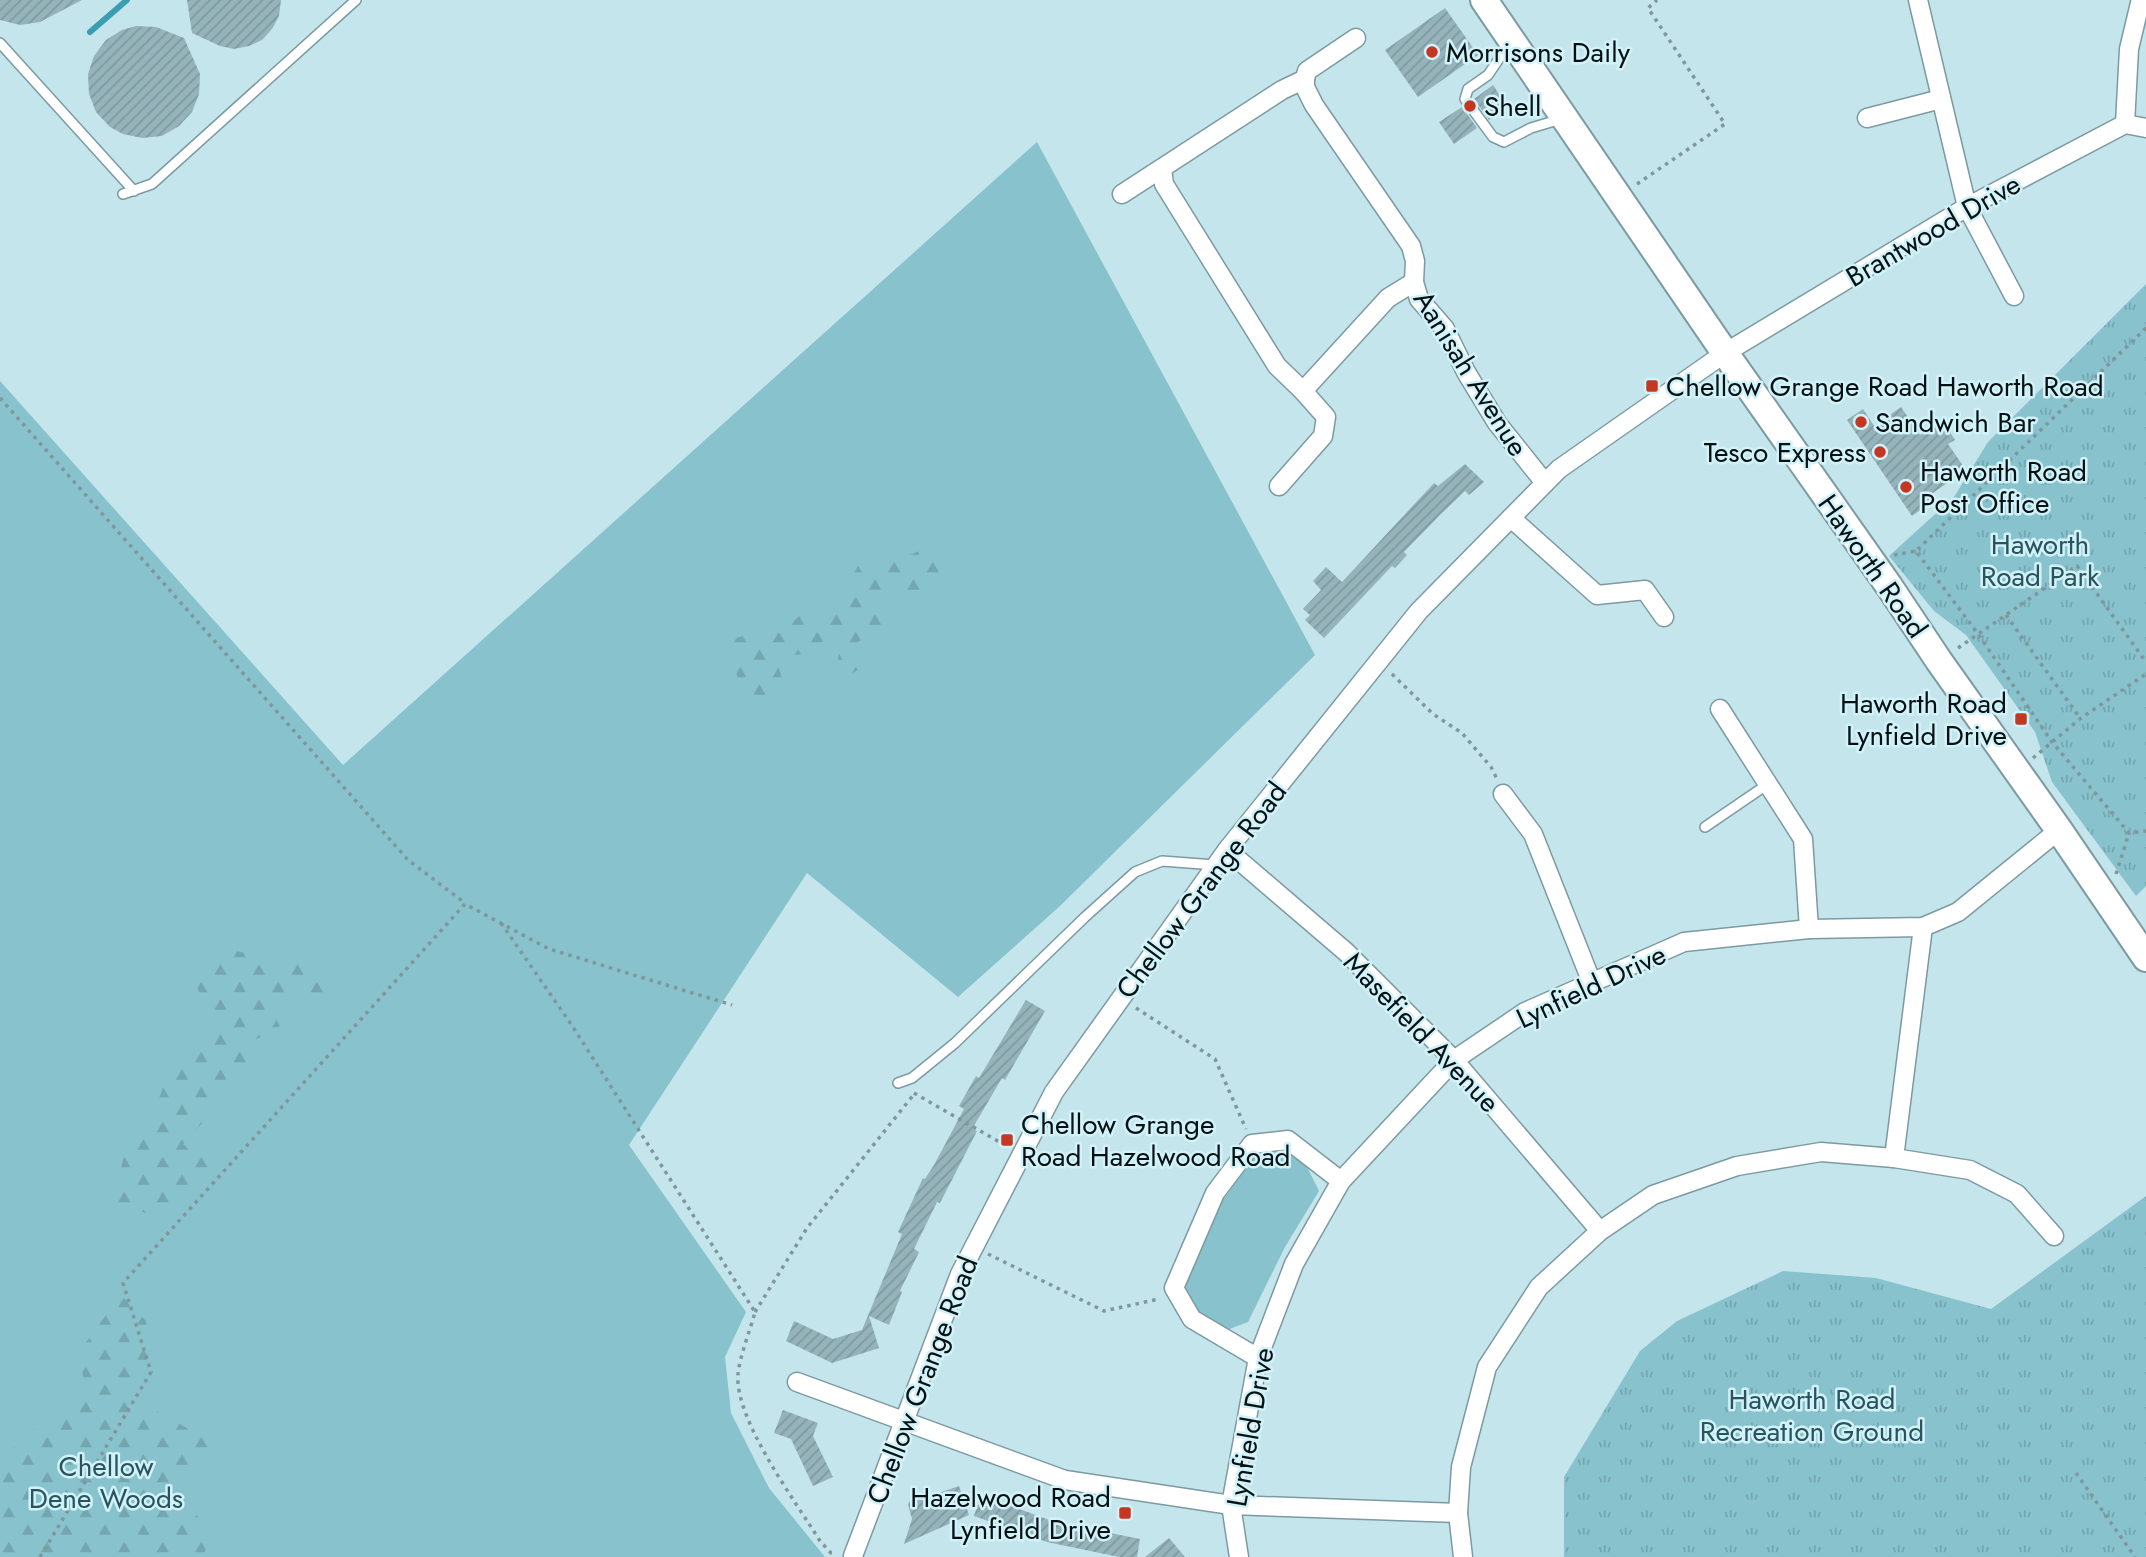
<svg xmlns="http://www.w3.org/2000/svg" width="2146" height="1557" font-family="Jost,sans-serif">
	<defs>
		<pattern id="forest-firs" width="22" height="20" patternUnits="userSpaceOnUse" patternTransform="scale(1.75)"><rect width="22" height="20" fill="#87c2cd"/><path d="M5 1l3.5 6h-7zM16 11l3.5 6h-7z" fill="#73a6af"/></pattern>
		<pattern id="park-tufts" width="24" height="20" patternUnits="userSpaceOnUse" patternTransform="scale(1.75)"><rect width="24" height="20" fill="#87c2cd"/><path d="M3 7l-1-3M5 7V3M7 7l1-3M15 17l-1-3M17 17v-4M19 17l1-3" fill="none" stroke="#73a6af"/></pattern>
		<pattern id="building-hatch" width="6" height="6" patternUnits="userSpaceOnUse" patternTransform="scale(1.75)"><rect width="6" height="6" fill="#95b3ba"/><path d="M-1 1l2-2M0 6l6-6M5 7l2-2" fill="none" stroke="#7f999f"/></pattern>
	</defs>
	<rect width="100%" height="100%" fill="#c5e5ec"/>
	<g fill="#87c2cd">
		<polygon points="1037,142 1315,655 1060,906 958,997 807,873 629,1145 746,1312 725,1357 731,1413 769,1488 825,1557 0,1557 0,381 343,765"/>
		<polygon points="1286,1151 1307,1167 1319,1191 1285,1247 1248,1322 1227,1330 1196,1312 1183,1287 1223,1200 1257,1154"/>
	</g>
	<g fill="url(#forest-firs)">
		<path d="M 930,544 L 944,571 L 913,597 L 887,581 L 875,599 L 903,618 L 856,643 L 870,663 L 851,674 L 837,663 L 846,622 L 807,654 L 775,656 L 785,688 L 762,711 C 734,689 736,672 732,639 L 751,634 L 780,633 L 805,611 L 830,612 L 837,606 L 858,566 L 913,554 Z"/>
		<polygon points="225,948 285,963 303,955 316,960 331,976 331,992 307,999 303,987 289,994 263,999 280,1026 250,1043 249,1064 224,1081 211,1113 183,1145 217,1155 190,1198 171,1199 157,1217 114,1202 125,1150 147,1129 172,1065 193,1060 225,1024 202,999 197,987"/>
		<polygon points="121,1295 146,1321 151,1352 143,1366 126,1387 128,1395 201,1436 210,1447 207,1458 179,1492 209,1531 204,1557 0,1557 0,1459 44,1420 79,1414 87,1393 78,1353"/>
	</g>
	<g fill="url(#park-tufts)">
		<polygon points="2146,284 2146,886 2136,896 2052,782 2035,732 1966,635 1934,611 1889,556 1954,497 1988,442"/>
		<polygon points="2146,1196 2146,1557 1564,1557 1564,1477 1640,1351 1677,1321 1783,1271 1876,1278 1991,1309"/>
	</g>
	<g fill="none" stroke-linecap="round" stroke-linejoin="round">
		<polyline stroke="#3b9eb0" stroke-width="6" points="90,32 127,0"/>
	</g>
	<g fill="url(#building-hatch)">
		<polygon points="0,0 82,0 40,22 20,25 0,20"/>
		<polygon points="187,0 281,0 279,16 272,29 262,40 249,46 234,49 220,46 192,33"/>
		<polygon points="1445,8 1478,55 1418,97 1385,50"/>
		<polygon points="136,26 156,27 184,38 200,74 199,94 192,112 179,126 162,136 142,138 123,134 110,127 96,112 89,94 88,74 94,56 106,40 122,30"/>
		<polygon points="1493,85 1508,107 1489,120 1474,99"/>
		<polygon points="1462,107 1477,128 1454,144 1439,122"/>
		<polygon points="1901,407 1920,435 1942,420 1955,440 1948,444 1966,470 1930,495 1933,501 1912,516 1847,420 1863,409 1874,426"/>
		<polygon points="1465,464 1484,482 1469,495 1465,491 1440,515 1404,552 1407,555 1395,568 1392,566 1324,638 1305,620 1310,615 1303,609 1321,590 1313,581 1326,567 1342,582 1434,483 1438,486"/>
		<polygon points="1026,1000 1045,1011 1005,1080 1002,1078 972,1129 977,1131 940,1203 937,1202 914,1249 919,1252 900,1291 902,1292 889,1325 869,1316 879,1348 832,1363 786,1341 794,1321 833,1339 862,1330 902,1234 898,1232 923,1178 925,1179 934,1165 964,1109 959,1106 976,1076 979,1078"/>
		<polygon points="783,1410 818,1423 813,1436 833,1477 813,1486 791,1439 774,1433"/>
		<polygon points="959,1486 969,1515 904,1544 912,1519 908,1504 912,1497 928,1490 930,1496"/>
		<polygon points="981,1495 1052,1521 1140,1539 1137,1557 1119,1557 1047,1542 974,1516"/>
		<polygon points="1169,1538 1185,1557 1145,1557"/>
	</g>
	<g fill="none" stroke-linecap="round" stroke-linejoin="round">
		<defs>
			<g id="lane">
				<polyline points="0,43 134,191"/>
				<polyline points="1509,44 1488,75 1468,89 1465,99 1493,137 1504,142 1531,128 1561,119"/>
				<polyline points="123,194 152,184 356,0"/>
				<polyline points="1705,827 1768,784"/>
				<polyline points="898,1083 912,1078 955,1043 1085,917 1135,872 1162,861 1215,865"/>
			</g>
			<g id="street">
				<polyline points="1918,0 1967,207 2014,296"/>
				<polyline points="1305,79 1307,71 1356,38"/>
				<polyline points="1867,118 1941,99"/>
				<polyline points="2125,124 2129,49 2140,3 2143,0"/>
				<polyline points="1162,169 1164,184 1277,366 1303,391 1388,298 1414,282"/>
				<polyline points="1122,194 1282,90 1305,79 1305,87 1314,105 1411,246 1415,261 1414,282 1419,299 1445,329 1466,372 1497,423 1545,483"/>
				<polyline points="1279,486 1323,436 1326,417 1303,391"/>
				<polyline points="1511,518 1597,595 1645,590 1664,617"/>
				<polyline points="1720,709 1803,839 1809,929"/>
				<polyline points="1503,794 1533,834 1592,983"/>
				<polyline points="1227,850 1346,952 1454,1060 1600,1231"/>
				<polyline points="1894,1158 1923,927"/>
				<polyline points="1258,1358 1192,1319 1174,1288 1215,1193 1252,1144 1288,1140 1341,1181"/>
				<polyline points="797,1382 1065,1480 1231,1505 1458,1513"/>
				<polyline points="853,1556 960,1274 1054,1092 1227,850 1419,611 1559,469 1725,353 1967,207 2125,124 2146,128"/>
				<polyline points="1239,1557 1231,1505 1258,1358 1294,1264 1341,1181 1454,1060 1525,1012 1684,942 1809,929 1923,927 1958,912 2059,830"/>
				<polyline points="1463,1557 1458,1513 1461,1467 1487,1367 1539,1287 1600,1231 1653,1195 1737,1166 1821,1152 1894,1158 1970,1170 2017,1194 2054,1236"/>
			</g>
			<polyline id="secondary" points="1484,0 1725,353 1889,586 1939,661 2059,830 2146,958"/>
		</defs>
		<use href="#lane" stroke="#7c9aa1" stroke-width="12"/>
		<use href="#street" stroke="#7c9aa1" stroke-width="21"/>
		<use href="#secondary" stroke="#7c9aa1" stroke-width="30"/>
		<g stroke="#7f979c" stroke-width="3.5" stroke-dasharray="3.5 5" stroke-linecap="butt">
			<polyline points="1637,184 1725,124 1648,8 1657,0"/>
			<polyline points="2146,328 1916,551 1978,634 2052,742 2129,833 2146,831"/>
			<polyline points="0,398 408,860 465,903"/>
			<polyline points="1894,555 1916,551"/>
			<polyline points="2006,615 2080,718"/>
			<polyline points="1958,648 2077,566 2146,662"/>
			<polyline points="1392,674 1433,714 1462,733 1491,767 1497,779"/>
			<polyline points="2033,758 2081,718 2146,674"/>
			<polyline points="2116,874 2129,833"/>
			<path d="M 501,923 L 571,1024 L 755,1312 C 750,1331 740,1355 738,1374 C 734,1419 796,1502 820,1541 L 831,1553 L 835,1554"/>
			<polyline points="1136,1008 1215,1059 1246,1129"/>
			<polyline points="914,1093 1008,1147"/>
			<polyline points="988,1254 1104,1311 1159,1299"/>
			<polyline points="755,1312 807,1228 915,1093"/>
			<polyline points="2076,1473 2135,1557"/>
			<polyline points="40,1557 151,1372 123,1283 465,904 549,949 732,1005"/>
		</g>
		<use href="#lane" stroke="#fff" stroke-width="9"/>
		<use href="#street" stroke="#fff" stroke-width="18"/>
		<use href="#secondary" stroke="#fff" stroke-width="26"/>
	</g>
	<g fill="#c43823" stroke="#d2f2f9" stroke-width="2.5">
		<circle cx="1432" cy="52" r="7"/>
		<circle cx="1470" cy="106" r="7"/>
		<rect x="1645" y="379" width="14" height="14" rx="3.5"/>
		<circle cx="1861" cy="422" r="7"/>
		<circle cx="1880" cy="452" r="7"/>
		<circle cx="1906" cy="487" r="7"/>
		<rect x="2014" y="712" width="14" height="14" rx="3.5"/>
		<rect x="1000" y="1133" width="14" height="14" rx="3.5"/>
		<rect x="1118" y="1506" width="14" height="14" rx="3.5"/>
	</g>
	<g text-anchor="middle" stroke-width="5" stroke-linejoin="round" paint-order="stroke">
		<g font-size="28" fill="#061113" stroke="#d2f2f9" text-anchor="start">
			<text x="1446" y="62">Morrisons Daily</text>
			<text x="1484" y="116">Shell</text>
			<text x="1666" y="396">Chellow Grange Road Haworth Road</text>
			<text x="1875" y="432">Sandwich Bar</text>
			<text x="1866" y="462" text-anchor="end">Tesco Express</text>
			<text x="1920" y="481">Haworth Road<tspan x="1920" dy="32">Post Office</tspan></text>
			<text x="2007" y="713" text-anchor="end">Haworth Road<tspan x="2007" dy="32">Lynfield Drive</tspan></text>
			<text x="1021" y="1134">Chellow Grange<tspan x="1021" dy="32">Road Hazelwood Road</tspan></text>
			<text x="1111" y="1507" text-anchor="end">Hazelwood Road<tspan x="1111" dy="32">Lynfield Drive</tspan></text>
		</g>
		<g font-size="28" fill="#061113" stroke="#d2f2f9">
			<text transform="translate(1933 230) rotate(-30)" y="10">Brantwood Drive</text>
			<text transform="translate(1471 373) rotate(58)" y="10">Aanisah Avenue</text>
			<text transform="translate(1873 566) rotate(55)" y="10">Haworth Road</text>
			<text transform="translate(1201 890) rotate(-53)" y="10">Chellow Grange Road</text>
			<text transform="translate(1591 986) rotate(-25)" y="10">Lynfield Drive</text>
			<text transform="translate(1422 1032) rotate(46)" y="10">Masefield Avenue</text>
			<text transform="translate(922 1380) rotate(-69)" y="10">Chellow Grange Road</text>
			<text transform="translate(1250 1427) rotate(-80)" y="10">Lynfield Drive</text>
		</g>
		<g font-size="28" fill="#29545d" stroke="#d2f2f9">
			<text x="2040" y="554">Haworth<tspan x="2040" dy="32">Road Park</tspan></text>
			<text x="1812" y="1409">Haworth Road<tspan x="1812" dy="32">Recreation Ground</tspan></text>
			<text x="106" y="1476">Chellow<tspan x="106" dy="32">Dene Woods</tspan></text>
		</g>
	</g>
</svg>
